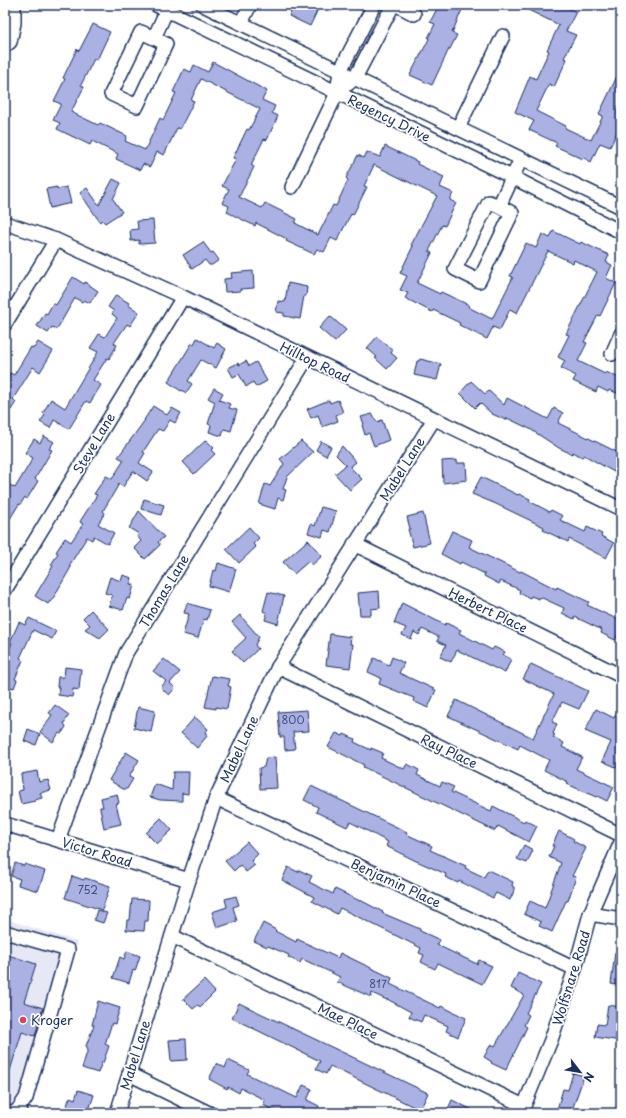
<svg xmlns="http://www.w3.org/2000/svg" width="626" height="1118" font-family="'Playpen Sans',sans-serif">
	<rect width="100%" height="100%" fill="#fff"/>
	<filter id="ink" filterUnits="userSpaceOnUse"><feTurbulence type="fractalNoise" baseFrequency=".025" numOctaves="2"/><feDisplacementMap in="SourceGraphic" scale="8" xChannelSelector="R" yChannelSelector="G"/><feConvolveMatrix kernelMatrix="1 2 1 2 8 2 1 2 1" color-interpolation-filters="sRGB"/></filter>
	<g filter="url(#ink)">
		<polygon fill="#e6e8f6" points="5,919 78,942 53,1035 33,1100 22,1113 5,1113"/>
		<g fill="#abb1e2" stroke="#1b2f5e">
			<polygon points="294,5 320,5 310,26 289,16"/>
			<polygon points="439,5 464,5 452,33 457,35 450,49 449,49 432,85 410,75 429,39 428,38 435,24 430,22"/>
			<polygon points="518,5 562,5 576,12 566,31 576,35 564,58 567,59 554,87 549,84 536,111 566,126 565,128 591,140 603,116 599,114 621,68 621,124 610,147 600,143 591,162 584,158 583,159 555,146 557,143 529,130 534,121 515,112 530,76 536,79 549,51 547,50 559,25"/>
			<polygon points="93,24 110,32 97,60 94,59 81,85 84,87 71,112 98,125 100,123 127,136 125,141 145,150 160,118 163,120 176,93 173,92 184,69 191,72 194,65 208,72 213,62 267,91 262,100 275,106 272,113 278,116 267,140 264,139 251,165 254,167 239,197 262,208 265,203 297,219 295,223 318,235 333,205 336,206 348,180 346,178 358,155 364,158 367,152 380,157 385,146 418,162 417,164 444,177 440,187 453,193 450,200 456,203 445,226 442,225 429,251 432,253 417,283 440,294 441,292 469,305 468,307 492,319 513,277 510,276 526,243 536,248 542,234 550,238 553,231 580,244 581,242 609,255 606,262 612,265 606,278 616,283 600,316 598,315 584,342 587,343 578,361 605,374 606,372 621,379 621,385 617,393 609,390 608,392 598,387 596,392 573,381 576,376 561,368 565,361 558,357 569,335 566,334 597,272 574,260 573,263 548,251 517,313 510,309 500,330 493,327 487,339 459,325 460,323 433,310 432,312 405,298 408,293 400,290 407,276 400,273 413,246 411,245 437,196 374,165 364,186 367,187 353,215 351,214 337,241 331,238 324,252 317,249 314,254 286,241 287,239 256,223 255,226 227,212 229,206 222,203 229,189 222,186 236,159 233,158 247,129 249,130 260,109 201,79 191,100 194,101 180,129 177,128 164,155 157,152 150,167 143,164 140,170 116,159 118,154 92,141 90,145 57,129 60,123 53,120 61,104 54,101 65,79 63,78 77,49 79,51"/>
			<polygon points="113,179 121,183 113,199 122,212 105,223 102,220 100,222 80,193 87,188 99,205"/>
			<polygon points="57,187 57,189 67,187 71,203 50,208 46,189"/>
			<polygon points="153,220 155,243 139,244 139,240 131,241 130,230 138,229 137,221"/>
			<polygon points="203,242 211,253 213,252 219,260 212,265 209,265 205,260 192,269 183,255"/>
			<polygon points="253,271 254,288 240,289 241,291 225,292 224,279 232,278 231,273"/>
			<polygon points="73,277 84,284 85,282 98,291 90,303 84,300 82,302 75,298 57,329 52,327 48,333 37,326 45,313 47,314 53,303 56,305"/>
			<polygon points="288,283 307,287 306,296 304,296 300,319 284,316 284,313 276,312 278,301 285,302"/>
			<polygon points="116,295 129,303 128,305 139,312 130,326 127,324 114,343 117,345 109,359 107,358 93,380 101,385 90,403 86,401 69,429 54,420 50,428 40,422 45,415 43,413 51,399 65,408 98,352 90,348 99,334 105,337 117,318 112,314 114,311 108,307"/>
			<polygon points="330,316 346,330 335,342 319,328"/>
			<polygon points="377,337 393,350 391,353 397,358 387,369 375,358 377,357 367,348"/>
			<polygon points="197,338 214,348 217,343 226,349 216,368 201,360 188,381 192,384 186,393 182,390 181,391 168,382 192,343 194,344"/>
			<polygon points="38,342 53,351 40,372 33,367 13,399 16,402 11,410 8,408 5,412 5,381 10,373 14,375 31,347 34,348"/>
			<polygon points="420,359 441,364 437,380 414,375 417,361 419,361"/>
			<polygon points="246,361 249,366 256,362 267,381 256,387 253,382 246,387 239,374 233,377 228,368 238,363 239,365"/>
			<polygon points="471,381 485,394 489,391 504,405 507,398 548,419 554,408 563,413 558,423 621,454 621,458 614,472 584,455 582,457 573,452 572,454 559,448 530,429 507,418 506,420 492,414 480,403 475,408 460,393"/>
			<polygon points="214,388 223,393 219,400 230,404 229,408 237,410 231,431 224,429 222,436 209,432 211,425 208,424 215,402 208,398"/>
			<polygon points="329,400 330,403 338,400 343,412 336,415 338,421 322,427 318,415 311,418 307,409"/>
			<polygon points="153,406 167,415 172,408 181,413 175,423 170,420 163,431 158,429 143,452 145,453 139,463 153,472 147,481 133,471 123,487 119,484 103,511 105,513 98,524 114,533 108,544 94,536 92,540 87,537 69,566 71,567 51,602 50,601 48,604 35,596 53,566 51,565 58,553 56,552 65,538 71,542 83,524 80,522 81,520 97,495 94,494 106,476 112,479 124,460 118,457 145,420 144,420"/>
			<polygon points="372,414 377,422 382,420 389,440 374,446 369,433 365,435 362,425 364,424 361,417"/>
			<polygon points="44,436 54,442 49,449 52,450 35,479 38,481 27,499 25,497 20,505 19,504 5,527 5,482 15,488 33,458 25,453 34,439 40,443"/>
			<polygon points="206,440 214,448 211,450 215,454 194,474 183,462"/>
			<polygon points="301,441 313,452 287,477 283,489 286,490 283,500 278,498 275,509 259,504 265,484 270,486 284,464 280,459"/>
			<polygon points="321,441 331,447 326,456 316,450"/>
			<polygon points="342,446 356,462 350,467 362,479 350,490 335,474 346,465 336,455"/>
			<polygon points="457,460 457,463 466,463 467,480 443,483 442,461"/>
			<polygon points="481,477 518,495 519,494 530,499 529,501 550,512 551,510 563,516 560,520 585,532 587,527 602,534 601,536 614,543 606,558 569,539 568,542 543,530 544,527 496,504 472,494"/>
			<polygon points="144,499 164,505 161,515 141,509"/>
			<polygon points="321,507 336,511 330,532 324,530 322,537 308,533 311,524 315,526"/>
			<polygon points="139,511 164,537 158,542 160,545 145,559 134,548 141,541 137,536 139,534 129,528"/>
			<polygon points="423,513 430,543 413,547 408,529 410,529 407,517"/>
			<polygon points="249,527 259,538 253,544 256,547 239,563 226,549"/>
			<polygon points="452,531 472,540 469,547 520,572 521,571 556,589 557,587 589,602 587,605 621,621 621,628 615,640 601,633 602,630 575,617 574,619 562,613 564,608 540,597 539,599 531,596 530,598 519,593 520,590 501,581 499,584 484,576 485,574 461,562 460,564 441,554"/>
			<polygon points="308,540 322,556 312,565 309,561 294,574 283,562"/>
			<polygon points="218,563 236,569 229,592 209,586 213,570 216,571"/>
			<polygon points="123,575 132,578 130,584 134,585 130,599 127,598 123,610 109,606 112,595 105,593 110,577 121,581"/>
			<polygon points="379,591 380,608 371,609 371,615 360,615 358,593"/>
			<polygon points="268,592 284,596 278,624 265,620 267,613 263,611"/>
			<polygon points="187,603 210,610 207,620 204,619 198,638 183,634 189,614 184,613"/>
			<polygon points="402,603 445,625 446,623 461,630 459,633 492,650 494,647 505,652 503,655 511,659 505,673 457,650 451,662 440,657 446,645 437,641 439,637 422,629 419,635 414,632 411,639 402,635 406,628 394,623"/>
			<polygon points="91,610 109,629 100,638 85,629 90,625 83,618"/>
			<polygon points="240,615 259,637 255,645 258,649 243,663 232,651 246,638 232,622"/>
			<polygon points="29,618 56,631 52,639 33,630 20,658 23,660 15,679 17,680 14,688 11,687 5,701 5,659 12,643 10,642 19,622 25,625"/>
			<polygon points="330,634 351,637 350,644 353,644 350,668 326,665"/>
			<polygon points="392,657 404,663 399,673 436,690 428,708 413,701 414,698 379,684 381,678 368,672 374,658 389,665"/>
			<polygon points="164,659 180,672 170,683 175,688 169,695 162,689 162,686 166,681 153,671"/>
			<polygon points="531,664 588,691 579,709 562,702 552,722 557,724 553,734 555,735 553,737 564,743 562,747 582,757 576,769 614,787 607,801 597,796 596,797 567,784 568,782 544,770 549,760 520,745 518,749 448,716 456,700 533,738 554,694 523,679"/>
			<polygon points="65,667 81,669 79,690 73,689 72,697 58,695 59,687 57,687 58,677 64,677"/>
			<polygon points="212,676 230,679 228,686 231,687 227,709 216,707 216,709 205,707"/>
			<polygon points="621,704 621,762 618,768 602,761 611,742 585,731 596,709 614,718"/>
			<polygon points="55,705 69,715 64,723 66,727 61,734 59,733 53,742 40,732 52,715 49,713"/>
			<polygon points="138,707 155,711 151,732 134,728"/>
			<polygon points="307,710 309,731 293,732 295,749 285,750 284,737 280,737 278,712"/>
			<polygon points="195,717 208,729 205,733 208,735 197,748 181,733"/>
			<polygon points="28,729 40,734 36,745 24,741"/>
			<polygon points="336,733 343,736 344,734 355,739 354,742 371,750 371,748 383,753 381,758 404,769 407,764 419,770 417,775 440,786 442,782 454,787 451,792 491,811 493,806 524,822 525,820 537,826 529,842 498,826 495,831 363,767 364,765 328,747"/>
			<polygon points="126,752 139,760 129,777 133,779 127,789 123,789 109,780"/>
			<polygon points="275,757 277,788 260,789 259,768 264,767 266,758"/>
			<polygon points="37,771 39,782 48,780 51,790 40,793 42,798 35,800 35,801 21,804 18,791 23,790 21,774"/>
			<polygon points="173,772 189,772 188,794 182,793 182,801 160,800 150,797 155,784 172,790"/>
			<polygon points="311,786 407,832 406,834 432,846 430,850 466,866 465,868 484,877 488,870 513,882 512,886 514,887 514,891 510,900 496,893 493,898 459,881 458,883 445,877 446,874 414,860 386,846 388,842 364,829 350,822 347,827 316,812 318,807 304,800"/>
			<polygon points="117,794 119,803 116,804 121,824 104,828 100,809 100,807 103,807 101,798"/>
			<polygon points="161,818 172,830 157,844 146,833"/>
			<polygon points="559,831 574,839 573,841 586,848 572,876 576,877 568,901 566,901 552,932 539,926 541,922 524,914 530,901 545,908 561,863 549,857 554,846 552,846"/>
			<polygon points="247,842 258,854 251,861 255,865 246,872 240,865 234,871 225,861"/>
			<polygon points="524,845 533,850 527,863 517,859"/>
			<polygon points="15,863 24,866 25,864 45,871 38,891 18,885 20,879 11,876"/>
			<polygon points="288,867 298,872 299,870 312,876 309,882 333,894 335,889 360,901 360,900 383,912 382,913 420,929 420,931 440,940 437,945 477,964 479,960 492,966 482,984 438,963 435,969 421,962 424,955 419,953 421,948 340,908 337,914 312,901 314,897 282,880"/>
			<polygon points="72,876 84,880 85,878 110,886 102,910 65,898"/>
			<polygon points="236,896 239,905 233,907 237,921 217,928 212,912 227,907 225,899"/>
			<polygon points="132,899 149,900 148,921 145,921 144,931 126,930 127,920 130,920"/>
			<polygon points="97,910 107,913 103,923 94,920"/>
			<polygon points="263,923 276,930 275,931 296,942 297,939 338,958 340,953 392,978 390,984 440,1008 441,1006 466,1018 458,1037 446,1031 448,1026 424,1015 421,1022 409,1017 411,1012 387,999 387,1000 372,993 371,997 337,982 340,977 326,970 302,959 300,963 288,957 289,955 268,946 267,947 254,941"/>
			<polygon points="127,951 140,956 135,971 133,970 129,983 113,978 120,957 124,959"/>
			<polygon points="615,952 621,952 621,986 611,984"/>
			<polygon points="5,954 36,964 24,1002 43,1008 35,1036 22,1032 7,1080 5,1080"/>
			<polygon points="518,973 541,984 526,1013 529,1015 524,1025 527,1027 506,1070 491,1063 492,1062 484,1057 491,1044 495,1046 524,995 511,988"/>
			<polygon points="204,980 215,992 200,1007 198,1005 193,1009 183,999"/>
			<polygon points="98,1001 120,1008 115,1024 112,1023 105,1044 109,1046 103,1063 102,1062 98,1073 82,1068 88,1049 86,1046 94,1025 92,1025"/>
			<polygon points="239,1003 428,1093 420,1110 330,1066 326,1074 316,1069 320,1061 232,1018"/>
			<polygon points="608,1005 621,1007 621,1041 595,1037 597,1024 605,1025"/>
			<polygon points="186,1039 187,1060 171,1061 169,1040"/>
			<polygon points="228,1060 249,1070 247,1074 297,1098 303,1085 312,1089 307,1100 319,1106 316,1113 280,1113 263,1105 265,1100 241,1088 239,1093 228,1087 227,1089 209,1079 217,1063 225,1068"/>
			<polygon points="573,1073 584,1076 571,1113 556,1113 563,1089 568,1090"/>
			<polygon points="78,1090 94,1095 88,1113 67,1113 68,1109 66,1108 70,1097 75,1099"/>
			<polygon points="452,1100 479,1113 446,1113"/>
		</g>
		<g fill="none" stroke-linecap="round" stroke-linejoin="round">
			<defs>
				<g id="minor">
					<polyline points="156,5 512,177 621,232"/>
					<polyline points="203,5 621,207"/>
					<polyline points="397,5 414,14"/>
					<polyline points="241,23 250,5"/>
					<polyline points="154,38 166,44 137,106 111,94 141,32 154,38 169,5"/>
					<polyline points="5,46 10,42 14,23 14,5"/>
					<polyline points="348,84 355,78 393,5"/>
					<polyline points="458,128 503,36"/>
					<polyline points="292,187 337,93 340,71 374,5"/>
					<polyline points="499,206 512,213 479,281 455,269 489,202 499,206 521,159"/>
					<polyline points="5,223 56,240 183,297 621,509"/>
					<polyline points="5,324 56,240"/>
					<polyline points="612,354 621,334"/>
					<polyline points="354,544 621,676"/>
					<polyline points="5,590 183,297"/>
					<polyline points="278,667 621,835"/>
					<polyline points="216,798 575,969"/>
					<polyline points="5,824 189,880"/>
					<polyline points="58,840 126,653 307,358"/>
					<polyline points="590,914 621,919"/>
					<polyline points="5,932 68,950 26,1098 17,1111 12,1113"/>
					<polyline points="172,936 524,1106"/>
					<polyline points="129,1074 209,1113"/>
					<polyline points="117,1113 189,880 216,798 278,667 434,419"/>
					<polyline points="519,1113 524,1106 551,1040 575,969 590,914 621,842"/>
				</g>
			</defs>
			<use href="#minor" stroke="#1b2f5e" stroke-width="16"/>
			<use href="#minor" stroke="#fff" stroke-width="13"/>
		</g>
	</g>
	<circle fill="#d1495b" stroke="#fff" stroke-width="1.5" cx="23" cy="1020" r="4"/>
	<g text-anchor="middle" stroke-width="3.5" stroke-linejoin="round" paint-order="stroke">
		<g font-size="11" fill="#3f507f">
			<text x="293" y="724">800</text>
			<text x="88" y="894">752</text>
			<text x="378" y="988">817</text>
		</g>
		<g font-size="13" fill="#1b2f5e" stroke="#fff">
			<text transform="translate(389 118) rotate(26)" y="5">Regency Drive</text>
			<text transform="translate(315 362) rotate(26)" y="5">Hilltop Road</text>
			<text transform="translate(94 443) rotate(-59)" y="5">Steve Lane</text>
			<text transform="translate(402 469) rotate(-58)" y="5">Mabel Lane</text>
			<text transform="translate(164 591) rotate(-59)" y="5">Thomas Lane</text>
			<text transform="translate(488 610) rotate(26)" y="5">Herbert Place</text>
			<text transform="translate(239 749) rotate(-65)" y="5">Mabel Lane</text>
			<text transform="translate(449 751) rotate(26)" y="5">Ray Place</text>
			<text transform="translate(97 852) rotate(17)" y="5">Victor Road</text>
			<text transform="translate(396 883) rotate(25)" y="5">Benjamin Place</text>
			<text transform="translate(571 978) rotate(-73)" y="5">Wolfsnare Road</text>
			<text transform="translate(348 1021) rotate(26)" y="5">Mae Place</text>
			<text transform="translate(135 1055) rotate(-73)" y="5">Mabel Lane</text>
		</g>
		<g font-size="13" fill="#1b2f5e" stroke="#fff" text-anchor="start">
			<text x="31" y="1025">Kroger</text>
		</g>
	</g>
	<rect width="626" height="1118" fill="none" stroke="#fff" stroke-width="20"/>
	<rect x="10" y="10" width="606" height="1098" fill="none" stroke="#1b2f5e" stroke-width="1.5" filter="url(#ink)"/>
	<g transform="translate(580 1072) rotate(121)" stroke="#ffffff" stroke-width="3" paint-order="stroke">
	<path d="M0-3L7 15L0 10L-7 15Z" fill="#1b2f5e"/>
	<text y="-6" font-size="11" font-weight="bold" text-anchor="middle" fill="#1b2f5e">N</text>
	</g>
</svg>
